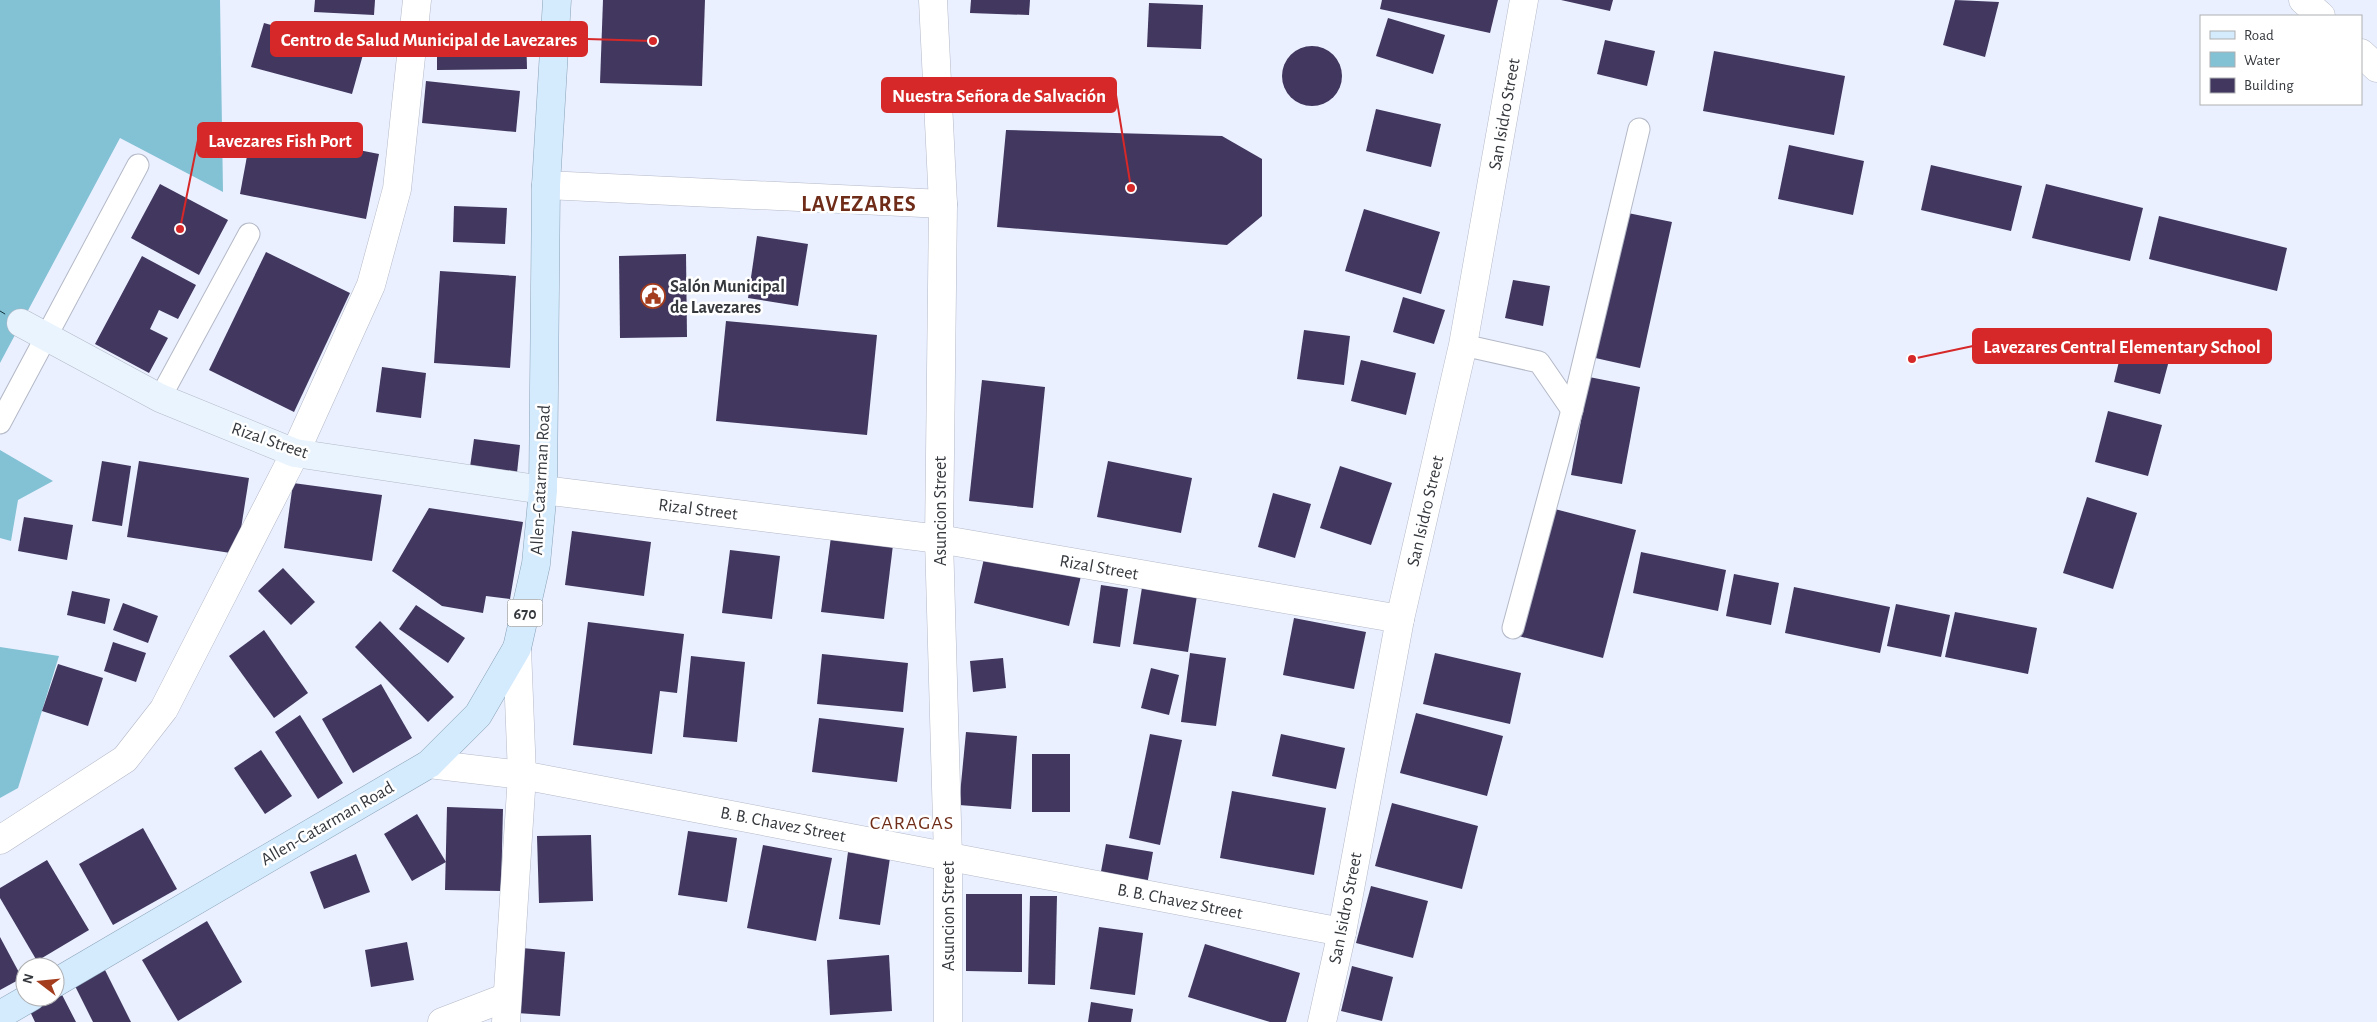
<svg xmlns="http://www.w3.org/2000/svg" width="2377" height="1022" font-family="'Alegreya Sans',sans-serif">
	<rect width="100%" height="100%" fill="#eaf0ff"/>
	<g fill="#83c1d4">
		<polygon points="0,0 220,0 223,192 120,138 0,363"/>
		<polygon points="0,450 53,481 18,500 11,541 0,538"/>
		<polygon points="0,647 59,656 18,788 0,798"/>
	</g>
	<g fill="none" stroke-linecap="round" stroke-linejoin="round">
		<polyline stroke="#113139" stroke-width="1" stroke-dasharray="6 5" stroke-linecap="butt" points="0,311 10,317"/>
	</g>
	<g fill="#41375f">
		<polygon points="315,0 375,0 374,15 314,12"/>
		<polygon points="603,0 705,0 702,86 600,83"/>
		<polygon points="971,0 1030,0 1029,15 970,13"/>
		<polygon points="1382,0 1498,0 1490,33 1380,9"/>
		<polygon points="1561,0 1613,0 1610,11"/>
		<polygon points="1955,0 1999,2 1985,57 1943,45"/>
		<polygon points="1149,3 1203,5 1201,49 1147,47"/>
		<polygon points="1388,18 1445,35 1433,74 1376,56"/>
		<polygon points="264,23 364,51 352,94 251,67"/>
		<polygon points="526,30 527,69 437,70 437,31"/>
		<polygon points="1605,40 1655,51 1647,86 1597,74"/>
		<circle cx="1312" cy="76" r="30"/>
		<polygon points="1714,51 1845,76 1834,135 1703,111"/>
		<polygon points="426,81 520,91 516,132 422,123"/>
		<polygon points="1376,109 1441,124 1431,167 1366,151"/>
		<polygon points="252,129 379,154 366,219 240,194"/>
		<polygon points="1006,130 1222,136 1262,159 1262,216 1227,245 997,227"/>
		<polygon points="1789,145 1864,161 1853,215 1778,199"/>
		<polygon points="1931,165 2022,186 2011,231 1921,210"/>
		<polygon points="160,184 228,220 199,275 131,238"/>
		<polygon points="2046,184 2143,208 2130,261 2032,238"/>
		<polygon points="454,206 507,208 505,244 453,242"/>
		<polygon points="1364,209 1440,232 1421,294 1345,271"/>
		<polygon points="1623,212 1672,222 1640,368 1591,357"/>
		<polygon points="2159,216 2287,248 2277,291 2149,259"/>
		<polygon points="757,236 808,244 798,306 748,298"/>
		<polygon points="266,252 350,293 294,412 209,370"/>
		<polygon points="686,254 687,337 620,338 619,256"/>
		<polygon points="142,256 196,285 178,319 159,310 150,329 168,338 149,373 95,344"/>
		<polygon points="440,271 516,276 510,368 434,363"/>
		<polygon points="1513,280 1550,286 1543,326 1505,318"/>
		<polygon points="1403,297 1445,310 1434,344 1393,332"/>
		<polygon points="726,321 877,335 867,435 716,421"/>
		<polygon points="1304,330 1350,336 1344,385 1297,379"/>
		<polygon points="2123,345 2170,357 2160,394 2114,382"/>
		<polygon points="1361,360 1416,373 1406,415 1351,401"/>
		<polygon points="382,367 426,373 421,418 376,412"/>
		<polygon points="1589,377 1640,387 1622,484 1571,475"/>
		<polygon points="982,380 1045,387 1033,508 969,501"/>
		<polygon points="2108,411 2162,425 2148,476 2095,462"/>
		<polygon points="474,439 520,445 517,473 470,467"/>
		<polygon points="102,461 131,466 122,526 92,521"/>
		<polygon points="139,461 249,478 237,554 127,537"/>
		<polygon points="1108,461 1192,478 1181,533 1097,517"/>
		<polygon points="1340,466 1392,483 1371,545 1320,528"/>
		<polygon points="293,483 382,495 372,561 284,548"/>
		<polygon points="1273,493 1311,504 1295,558 1258,547"/>
		<polygon points="2087,497 2137,513 2113,589 2063,573"/>
		<polygon points="1547,507 1636,530 1603,658 1515,635"/>
		<polygon points="429,508 523,522 510,599 486,596 483,613 442,606 392,571"/>
		<polygon points="24,517 73,525 67,560 18,551"/>
		<polygon points="572,531 651,542 644,596 565,585"/>
		<polygon points="831,537 893,545 884,619 821,612"/>
		<polygon points="730,550 780,556 772,619 722,613"/>
		<polygon points="1641,552 1726,570 1718,611 1633,593"/>
		<polygon points="985,554 1081,576 1069,626 974,603"/>
		<polygon points="283,568 315,602 291,625 258,591"/>
		<polygon points="1734,574 1779,583 1771,625 1726,616"/>
		<polygon points="1143,581 1198,589 1188,652 1133,644"/>
		<polygon points="1101,585 1128,589 1120,647 1093,643"/>
		<polygon points="1794,587 1890,607 1880,653 1785,633"/>
		<polygon points="72,591 110,599 105,624 67,615"/>
		<polygon points="123,603 158,616 148,643 113,630"/>
		<polygon points="1896,604 1950,615 1941,657 1887,646"/>
		<polygon points="416,605 465,638 448,663 399,629"/>
		<polygon points="1955,612 2037,628 2028,674 1945,657"/>
		<polygon points="1294,618 1366,632 1354,689 1283,675"/>
		<polygon points="380,621 454,697 428,722 355,647"/>
		<polygon points="588,622 684,634 677,693 660,691 652,754 573,745"/>
		<polygon points="264,630 308,693 274,718 229,656"/>
		<polygon points="113,642 146,653 136,682 104,671"/>
		<polygon points="1190,653 1226,658 1216,726 1181,722"/>
		<polygon points="1435,653 1521,673 1510,724 1423,704"/>
		<polygon points="822,654 908,663 903,712 817,704"/>
		<polygon points="691,656 745,662 737,742 683,737"/>
		<polygon points="1003,658 1006,688 973,692 970,661"/>
		<polygon points="58,664 103,678 88,726 42,711"/>
		<polygon points="1151,668 1179,675 1169,715 1141,708"/>
		<polygon points="381,684 412,738 353,773 322,719"/>
		<polygon points="1416,713 1503,736 1487,796 1400,773"/>
		<polygon points="300,715 343,783 318,799 275,732"/>
		<polygon points="819,718 904,728 897,782 812,772"/>
		<polygon points="966,732 1017,736 1011,809 959,805"/>
		<polygon points="1150,734 1182,740 1160,845 1129,838"/>
		<polygon points="1281,734 1345,748 1336,789 1272,776"/>
		<polygon points="261,750 292,796 265,814 234,768"/>
		<rect x="1032" y="754" width="38" height="58"/>
		<polygon points="1232,791 1326,808 1314,875 1220,858"/>
		<polygon points="1392,803 1478,826 1462,889 1375,866"/>
		<polygon points="447,807 503,809 501,891 445,890"/>
		<polygon points="417,814 446,862 412,881 384,834"/>
		<polygon points="143,828 177,889 113,925 79,864"/>
		<polygon points="688,831 737,838 727,902 678,895"/>
		<polygon points="591,835 593,901 539,903 537,836"/>
		<polygon points="1106,844 1153,852 1147,885 1100,877"/>
		<polygon points="763,845 832,858 816,941 747,928"/>
		<polygon points="848,852 890,858 880,925 839,919"/>
		<polygon points="356,854 370,892 324,909 310,872"/>
		<polygon points="47,860 89,930 37,961 0,898 0,888"/>
		<polygon points="1371,886 1428,901 1413,958 1356,943"/>
		<polygon points="966,894 1022,894 1022,972 966,971"/>
		<polygon points="1030,896 1057,896 1055,985 1028,984"/>
		<polygon points="207,921 242,982 178,1021 142,960"/>
		<polygon points="1099,927 1143,933 1135,995 1090,989"/>
		<polygon points="0,937 22,978 0,990"/>
		<polygon points="407,942 414,980 371,987 365,950"/>
		<polygon points="1205,944 1300,973 1286,1022 1270,1022 1188,997"/>
		<polygon points="522,948 565,952 560,1016 517,1013"/>
		<polygon points="889,955 892,1011 830,1015 827,960"/>
		<polygon points="100,960 131,1022 93,1022 70,976"/>
		<polygon points="1352,966 1393,977 1382,1021 1341,1011"/>
		<polygon points="58,987 76,1022 35,1022 26,1003 38,997 55,997 55,988"/>
		<polygon points="1091,1002 1133,1009 1131,1022 1088,1022"/>
	</g>
	<g fill="none" stroke-linecap="round" stroke-linejoin="round">
		<defs>
			<g id="lane">
				<polyline points="1463,345 1539,362 1572,410"/>
				<polyline points="160,398 249,234"/>
				<polyline points="0,423 138,165"/>
				<polyline points="1513,628 1572,410 1639,129"/>
			</g>
			<g id="street">
				<polyline points="933,0 943,204 939,539 948,857 948,1022"/>
				<polyline points="2303,0 2321,16"/>
				<polyline points="2361,53 2377,68"/>
				<polyline points="546,185 943,204"/>
				<polyline points="543,490 939,539 1400,619"/>
				<polyline points="429,764 522,775 1342,932"/>
				<polyline points="0,840 125,759 164,709 295,453 371,285 397,189 417,0"/>
				<polyline points="442,1022 507,997"/>
				<polyline points="506,1022 522,775 517,648"/>
				<polyline points="1322,1022 1342,932 1400,619 1463,345 1524,0"/>
			</g>
			<polyline id="secondary" points="21,323 160,398 295,453 543,490"/>
			<g id="primary">
				<polyline points="55,983 429,764 478,715 517,648 536,564 543,490 546,185 557,0"/>
				<polyline points="0,1015 31,997"/>
			</g>
		</defs>
		<use href="#lane" stroke="#b4b9c7" stroke-width="23"/>
		<use href="#street" stroke="#b4b9c7" stroke-width="29"/>
		<use href="#secondary" stroke="#b4b9c7" stroke-width="29"/>
		<use href="#primary" stroke="#8aa3b8" stroke-width="29"/>
		<use href="#lane" stroke="#fff" stroke-width="21"/>
		<use href="#street" stroke="#fff" stroke-width="28"/>
		<use href="#secondary" stroke="#e9f4fe" stroke-width="28"/>
		<use href="#primary" stroke="#d4eafd" stroke-width="28"/>
	</g>
	<defs>
		<symbol id="civic-ring" viewBox="-11 -11 22 22"><circle r="9.5" fill="#fff" stroke="#a43d1e" stroke-width="1.5"/><path d="M-.6-6.5H3V-4.5H.6V-3L4-1V1h2V6H-6V1h2V-1L-.6-3ZM-1.2 2.5V6h2.4V2.5Z" fill="#a43d1e"/></symbol>
	</defs>
	<g fill-rule="evenodd">
		<use href="#civic-ring" x="639" y="282" width="28" height="28"/>
	</g>
	<g text-anchor="middle" stroke-width="5" stroke-linejoin="round" paint-order="stroke">
		<rect fill="#fff" stroke="#727477" stroke-width="1" x="507.5" y="599.5" width="35" height="27" rx="4"/>
		<g font-size="16" font-weight="bold" fill="#35383d">
			<text x="525" y="619">670</text>
		</g>
		<g font-size="18" fill="#35383d" stroke="#fff">
			<text transform="translate(1504 114) rotate(-80)" y="6">San Isidro Street</text>
			<text transform="translate(270 440) rotate(19)" y="6">Rizal Street</text>
			<text transform="translate(540 480) rotate(-87)" y="6">Allen-Catarman Road</text>
			<text transform="translate(698 509) rotate(7)" y="6">Rizal Street</text>
			<text transform="translate(940 511) rotate(-90)" y="6">Asuncion Street</text>
			<text transform="translate(1425 511) rotate(-77)" y="6">San Isidro Street</text>
			<text transform="translate(1099 567) rotate(10)" y="6">Rizal Street</text>
			<text transform="translate(327 823) rotate(-30)" y="6">Allen-Catarman Road</text>
			<text transform="translate(783 824) rotate(11)" y="6">B. B. Chavez Street</text>
			<text transform="translate(1180 901) rotate(11)" y="6">B. B. Chavez Street</text>
			<text transform="translate(1345 908) rotate(-79)" y="6">San Isidro Street</text>
			<text transform="translate(948 916) rotate(-90)" y="6">Asuncion Street</text>
		</g>
		<g font-size="18" font-weight="bold" fill="#35383d" stroke="#fff" text-anchor="start">
			<text x="670" y="292">Salón Municipal<tspan x="670" dy="21">de Lavezares</tspan></text>
		</g>
		<g font-size="20" letter-spacing="1" fill="#6f2c19" stroke="#fff">
			<text x="912" y="829">CARAGAS</text>
		</g>
		<g font-size="22" font-weight="bold" letter-spacing="1" fill="#6f2c19" stroke="#fff">
			<text x="859" y="211">LAVEZARES</text>
		</g>
	</g>
	<path fill="none" stroke="#d62828" stroke-width="2" d="M653 41L587 39M1131 188L1116 95M180 229L198 140M1912 359L1973 346"/>
	<g fill="#d62828" stroke="#fff" stroke-width="2">
		<circle cx="653" cy="41" r="5"/>
		<circle cx="1131" cy="188" r="5"/>
		<circle cx="180" cy="229" r="5"/>
		<circle cx="1912" cy="359" r="5"/>
	</g>
	<g fill="#d62828" stroke="#d62828" stroke-width="2">
		<rect x="271" y="22" width="316" height="34" rx="5"/>
		<rect x="882" y="78" width="234" height="34" rx="5"/>
		<rect x="198" y="123" width="164" height="34" rx="5"/>
		<rect x="1973" y="329" width="298" height="34" rx="5"/>
	</g>
	<g font-size="19" text-anchor="middle" font-weight="bold" fill="#fff">
		<text x="429" y="46">Centro de Salud Municipal de Lavezares</text>
		<text x="999" y="102">Nuestra Señora de Salvación</text>
		<text x="280" y="147">Lavezares Fish Port</text>
		<text x="2122" y="353">Lavezares Central Elementary School</text>
	</g>
	<rect x="2200" y="15" width="162" height="90" fill="#ffffff" stroke="#aeafb1"/>
	<rect x="2210" y="31" width="25" height="8" fill="#d4eafd" stroke="#aeafb1"/>
	<text x="2244" y="40" font-size="15" fill="#35383d">Road</text>
	<rect x="2210" y="52" width="25" height="15" fill="#83c1d4" stroke="#aeafb1"/>
	<text x="2244" y="65" font-size="15" fill="#35383d">Water</text>
	<rect x="2210" y="78" width="25" height="15" fill="#41375f" stroke="#aeafb1"/>
	<text x="2244" y="90" font-size="15" fill="#35383d">Building</text>
	<g transform="translate(40 982) rotate(286)"><circle r="24" fill="#ffffff" stroke="#aeafb1"/>
	<path d="M0-4L9 19L0 12L-9 19Z" fill="#a43d1e"/>
	<text y="-8" font-size="14" font-weight="bold" text-anchor="middle" fill="#35383d">N</text>
	</g>
</svg>
